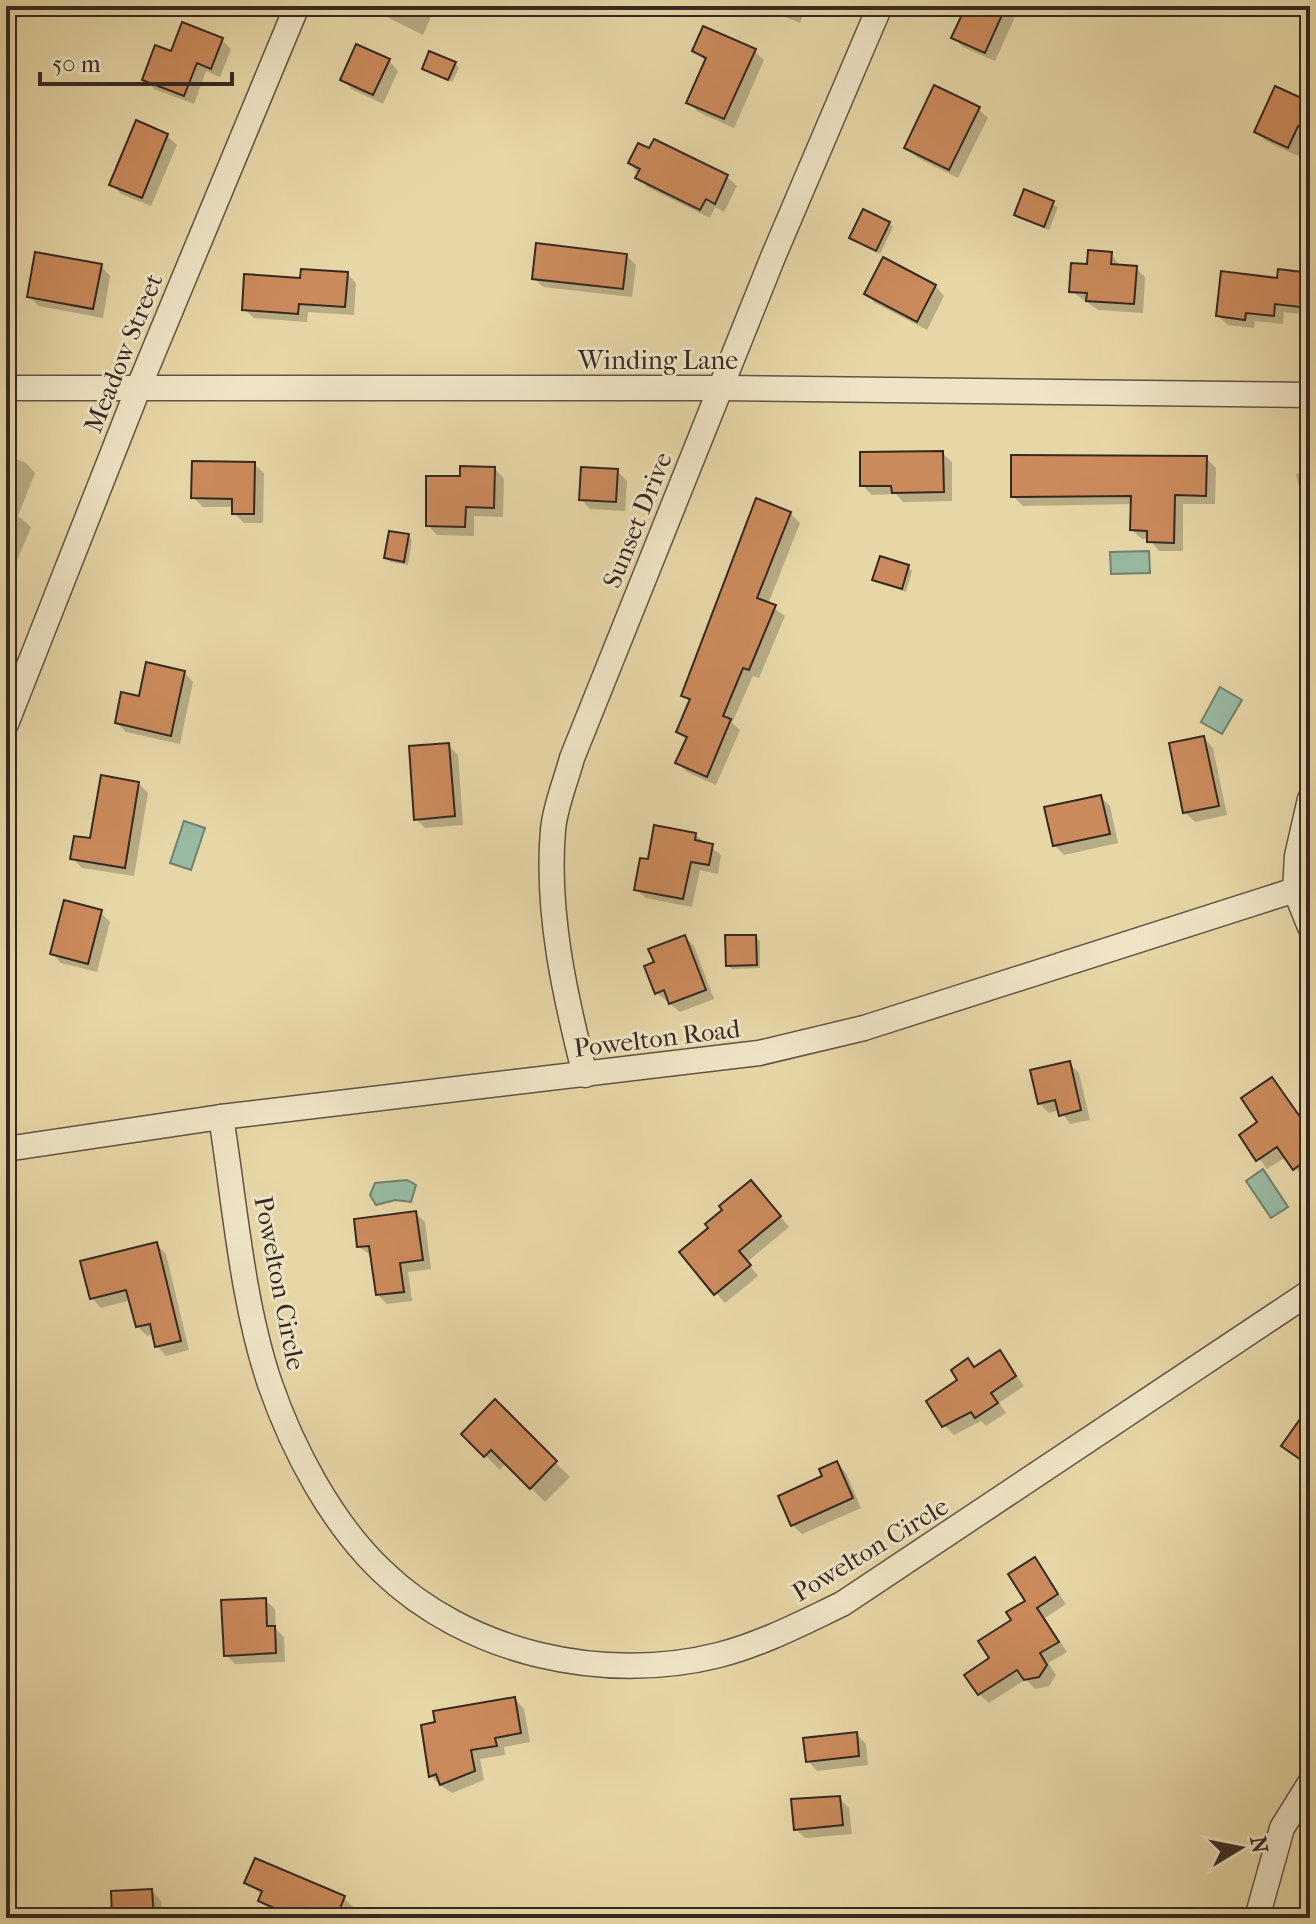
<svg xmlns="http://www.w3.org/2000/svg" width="1316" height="1924" font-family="'IM FELL French Canon',serif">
	<rect width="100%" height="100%" fill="#e7d7a7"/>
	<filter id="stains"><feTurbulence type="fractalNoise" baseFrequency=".0025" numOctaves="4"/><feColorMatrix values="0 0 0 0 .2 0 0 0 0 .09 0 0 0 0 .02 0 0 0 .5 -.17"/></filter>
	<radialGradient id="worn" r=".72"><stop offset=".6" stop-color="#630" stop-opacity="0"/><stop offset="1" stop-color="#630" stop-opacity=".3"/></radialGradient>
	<g fill="#98baa2" stroke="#71806f" stroke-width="2">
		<polygon points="1149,551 1150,573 1111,574 1110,552"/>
		<polygon points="1220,687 1242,700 1222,734 1201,722"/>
		<polygon points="184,821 205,828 191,870 170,863"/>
		<polygon points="1263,1169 1288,1207 1271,1218 1246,1181"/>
		<polygon points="407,1180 416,1185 411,1202 395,1200 376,1205 370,1195 375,1183"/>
	</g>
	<g fill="#0003">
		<polygon points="374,6 436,6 423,35 383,15"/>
		<polygon points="758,6 806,6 800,23"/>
		<polygon points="968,6 1020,6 995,61 963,47 954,37"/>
		<polygon points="222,40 231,49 220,77 206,71 194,104 154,89 145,79 172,53"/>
		<polygon points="694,51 754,51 764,60 734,128 698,112 689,102 707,62"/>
		<polygon points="389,61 398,71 383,104 352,89 342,79"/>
		<polygon points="455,63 459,68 452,82 425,68"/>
		<polygon points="1310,104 1310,135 1298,156 1266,141 1256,132"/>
		<polygon points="978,109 988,118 958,178 916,157 906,147"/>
		<polygon points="167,136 177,145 151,206 121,194 111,184"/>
		<polygon points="630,163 727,177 737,186 724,212 715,207 710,218 647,187"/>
		<polygon points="1025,192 1058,207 1049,230 1016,215"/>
		<polygon points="889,223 893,227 880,254 852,237"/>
		<polygon points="1111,254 1120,266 1136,268 1145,277 1143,313 1098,310 1071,291 1089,266"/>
		<polygon points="626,255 636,265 632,297 543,287 534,278"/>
		<polygon points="101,266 110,276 103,318 39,306 30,297"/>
		<polygon points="1280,272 1310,275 1310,315 1284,312 1283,324 1255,321 1254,328 1228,325 1218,316 1278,280"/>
		<polygon points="347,274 356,283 354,315 308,312 307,322 254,318 244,309 302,280"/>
		<polygon points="935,286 944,296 927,330 875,303 866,293"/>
		<polygon points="942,453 952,462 952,501 903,502 896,494 872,495 862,485"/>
		<polygon points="6,455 26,463 35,473 18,516 31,527 16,563 6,559"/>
		<polygon points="1206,458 1216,468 1215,504 1183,504 1183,551 1159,551 1149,539 1142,539 1132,530 1133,504 1023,506 1013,496"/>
		<polygon points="254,464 264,473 263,523 244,523 234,513 234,507 203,507 193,497"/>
		<polygon points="495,469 504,479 503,517 474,516 474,536 437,535 428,525 462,478"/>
		<polygon points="617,471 627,481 625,511 590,509 581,499"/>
		<polygon points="1310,471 1310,536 1296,474"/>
		<polygon points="790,513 800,523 768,604 785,616 759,678 753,676 732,723 740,730 716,785 687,772 678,763 687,740 678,731 691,703 683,695"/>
		<polygon points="408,536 412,540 408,565 390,562 386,558"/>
		<polygon points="908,567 912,571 906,592 875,580"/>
		<polygon points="184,672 193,682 180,744 126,732 117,723 141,698"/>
		<polygon points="1204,738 1213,748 1227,815 1195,822 1185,812"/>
		<polygon points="448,745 458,755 463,825 425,828 416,819"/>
		<polygon points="138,783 148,793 134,876 82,868 72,858"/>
		<polygon points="1101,797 1110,806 1118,843 1064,855 1054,845"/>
		<polygon points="695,835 721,855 718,874 700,870 692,907 646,898 636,889 649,862"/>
		<polygon points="100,912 110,922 97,972 61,963 52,953"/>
		<polygon points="685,937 694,946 714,999 680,1012 657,993 656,963"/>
		<polygon points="755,937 760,941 760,968 732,969 727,965"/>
		<polygon points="1069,1063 1079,1073 1090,1120 1070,1124 1060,1110 1049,1113 1039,1103"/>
		<polygon points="1272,1079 1310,1130 1310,1173 1304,1178 1286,1157 1267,1169 1242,1136 1260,1123"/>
		<polygon points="760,1192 789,1227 747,1262 758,1276 725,1303 682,1252"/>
		<polygon points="415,1213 425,1222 431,1269 408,1272 412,1301 387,1304 378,1295 372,1256 359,1247"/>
		<polygon points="156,1244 166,1254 189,1350 166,1356 157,1346 154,1334 147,1336 137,1326 131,1300 101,1308 92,1298"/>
		<polygon points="1000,1353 1024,1386 999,1403 1006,1413 986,1426 981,1421 954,1435 944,1425 968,1361 976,1369"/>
		<polygon points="495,1402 570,1477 545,1502 506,1463 500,1470 464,1434"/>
		<polygon points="837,1463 846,1473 861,1508 802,1534 792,1525"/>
		<polygon points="1035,1559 1066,1604 1045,1618 1067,1652 1048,1663 1056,1675 1049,1686 1035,1689 1026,1679 989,1703 979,1694 992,1659 1028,1601"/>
		<polygon points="265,1600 275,1609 276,1629 284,1637 285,1662 235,1664 226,1655"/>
		<polygon points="515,1699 524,1709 530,1742 504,1747 505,1755 480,1759 484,1780 452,1793 440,1785 431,1776"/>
		<polygon points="856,1734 866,1744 868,1765 817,1771 808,1761"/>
		<polygon points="839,1798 849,1808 852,1834 805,1838 796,1829"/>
		<polygon points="247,1883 344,1898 353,1907 349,1918 288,1918 270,1910 260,1901 263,1895"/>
		<polygon points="152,1891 161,1901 162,1918 114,1918"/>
		<polygon points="1021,1912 1056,1918 1020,1918"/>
	</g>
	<g fill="#cb8a5c" stroke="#362922" stroke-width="2">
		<polygon points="966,6 1006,6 985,53 951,38"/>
		<polygon points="182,22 223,38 211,69 197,63 184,96 142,80 155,45 171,51"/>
		<polygon points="703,26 756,49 724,119 686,103 706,58 692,51"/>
		<polygon points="356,44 390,59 373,95 340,80"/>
		<polygon points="429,51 456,62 448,80 422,69"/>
		<polygon points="934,85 980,107 949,170 904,148"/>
		<polygon points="1275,86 1310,102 1310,132 1298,126 1288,148 1254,132"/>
		<polygon points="136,120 168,134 142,198 109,185"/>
		<polygon points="654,139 728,175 715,204 706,199 700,210 635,178 640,169 628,163 638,143 649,148"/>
		<polygon points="1024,189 1054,201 1044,227 1014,215"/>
		<polygon points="863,209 890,222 876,251 849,238"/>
		<polygon points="536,243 627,254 623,289 532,279"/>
		<polygon points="1088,250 1112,252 1111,264 1137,266 1134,304 1086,301 1087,293 1069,292 1071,263 1087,264"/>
		<polygon points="35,252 102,264 93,309 27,297"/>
		<polygon points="883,257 936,285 917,322 864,294"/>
		<polygon points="301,269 348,272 345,307 299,304 298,314 242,310 244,274 300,278"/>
		<polygon points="1278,269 1310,273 1308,308 1275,304 1274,316 1246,313 1245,320 1216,316 1221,271 1277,278"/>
		<polygon points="943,451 944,492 892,493 891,486 860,486 860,452"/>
		<polygon points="1011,455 1207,456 1206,496 1175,495 1174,543 1147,542 1147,531 1130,530 1131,496 1011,497"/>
		<polygon points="192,461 255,462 254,514 232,514 232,499 191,498"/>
		<polygon points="460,466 495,467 494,508 466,507 465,527 426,526 426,476 460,476"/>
		<polygon points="581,467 618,469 616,502 579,500"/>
		<polygon points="756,498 791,512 757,598 776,605 749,670 743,668 723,716 731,719 707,777 675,763 687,737 676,732 690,699 681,696"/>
		<polygon points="389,531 409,534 404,562 384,558"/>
		<polygon points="880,556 909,565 902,589 872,580"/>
		<polygon points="146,662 185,671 171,736 115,723 121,692 139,696"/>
		<polygon points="1204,736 1219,806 1183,813 1169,743"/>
		<polygon points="449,743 455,816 414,820 409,746"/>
		<polygon points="101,775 139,782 125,868 70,859 74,836 90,838"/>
		<polygon points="1101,795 1110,834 1053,846 1044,807"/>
		<polygon points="654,825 696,833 695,840 713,844 709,865 691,862 683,899 634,890 640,858 648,859"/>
		<polygon points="64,900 102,910 88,964 50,954"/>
		<polygon points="685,935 706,990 669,1004 664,990 655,994 644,966 654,962 648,949"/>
		<polygon points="725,935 756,935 757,965 726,966"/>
		<polygon points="1070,1061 1081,1110 1059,1116 1055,1100 1038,1104 1030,1070"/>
		<polygon points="1272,1077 1310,1131 1310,1157 1293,1170 1277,1147 1256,1161 1239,1135 1257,1122 1241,1098"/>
		<polygon points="751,1180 781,1216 739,1251 751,1265 714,1295 679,1252 708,1228 705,1224 722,1210 719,1206"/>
		<polygon points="416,1211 423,1260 400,1263 404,1292 376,1295 369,1246 357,1247 354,1219"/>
		<polygon points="157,1242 181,1341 155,1347 150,1324 136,1327 126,1290 90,1299 80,1261"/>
		<polygon points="1000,1350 1016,1376 991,1393 998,1403 975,1418 971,1412 942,1427 926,1401 957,1380 951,1370 968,1358 974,1367"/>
		<polygon points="495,1399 557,1461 530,1489 491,1450 484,1457 461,1434"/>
		<polygon points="1310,1405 1310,1466 1281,1446"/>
		<polygon points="837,1461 853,1498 791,1526 778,1496 822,1476 819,1469"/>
		<polygon points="1035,1557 1058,1594 1037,1608 1059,1642 1040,1653 1047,1665 1039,1677 1024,1680 1017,1670 978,1695 964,1675 989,1658 978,1641 1011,1620 1006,1612 1025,1601 1008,1574"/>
		<polygon points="266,1598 267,1626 275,1626 276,1653 224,1656 221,1600"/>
		<polygon points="515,1697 521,1733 495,1738 497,1746 471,1750 475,1771 440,1785 436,1774 429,1777 421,1725 435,1722 433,1711"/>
		<polygon points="857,1732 859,1756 806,1762 803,1738"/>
		<polygon points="840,1796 843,1825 794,1830 791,1799"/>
		<polygon points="255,1858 345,1896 336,1918 297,1918 258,1901 262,1891 244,1883"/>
		<polygon points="152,1889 154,1918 112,1918 111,1891"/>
	</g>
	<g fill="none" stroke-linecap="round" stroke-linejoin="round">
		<defs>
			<g id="minor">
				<polyline points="6,388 721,388 1310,395"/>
				<polyline points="6,724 138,389 297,6"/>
				<polyline points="1310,799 1297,856 1295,890 1310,927"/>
				<path d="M 585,1075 C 565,996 546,912 553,830 C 555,806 566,781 572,758 L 773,257 L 880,6"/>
				<path d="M 221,1117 C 235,1204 242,1302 270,1384 C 293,1450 331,1522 381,1570 C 467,1654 604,1684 719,1655 C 762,1644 802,1623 842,1604 L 1310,1292"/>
				<polyline points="6,1149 221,1117 759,1053 864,1028 1295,890"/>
				<polyline points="1257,1918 1282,1828 1310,1783"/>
			</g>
		</defs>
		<use href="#minor" stroke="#625443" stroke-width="27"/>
		<use href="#minor" stroke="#efe5c6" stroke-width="24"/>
	</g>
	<g text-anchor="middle" stroke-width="6" stroke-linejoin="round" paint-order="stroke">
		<g font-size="26" fill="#362922" stroke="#efe5c6">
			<text transform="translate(123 353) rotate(-68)" y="9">Meadow Street</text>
			<text x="658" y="369">Winding Lane</text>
			<text transform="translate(637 520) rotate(-68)" y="9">Sunset Drive</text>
			<text transform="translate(657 1038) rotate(-7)" y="9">Powelton Road</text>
			<text transform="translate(280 1283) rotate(79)" y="9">Powelton Circle</text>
			<text transform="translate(870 1549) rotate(-31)" y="9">Powelton Circle</text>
		</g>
	</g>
	<rect width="1316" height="1924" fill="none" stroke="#e7d7a7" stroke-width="32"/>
	<rect x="8" y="8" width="1300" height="1908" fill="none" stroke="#362922" stroke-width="4"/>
	<rect x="16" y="16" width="1284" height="1892" fill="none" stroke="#362922" stroke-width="2"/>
	<g transform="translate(1240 1848) rotate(80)" stroke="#efe5c6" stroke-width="6" paint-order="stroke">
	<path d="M0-6L14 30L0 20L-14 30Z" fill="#362922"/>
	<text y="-12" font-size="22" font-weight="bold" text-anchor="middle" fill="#362922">N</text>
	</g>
	<path d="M40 72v12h192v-12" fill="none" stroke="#362922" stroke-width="4"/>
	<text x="52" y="72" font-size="24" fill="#362922" stroke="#efe5c6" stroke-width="6" paint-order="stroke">50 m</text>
	<rect width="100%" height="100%" filter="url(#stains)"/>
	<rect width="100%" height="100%" fill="url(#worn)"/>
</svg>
